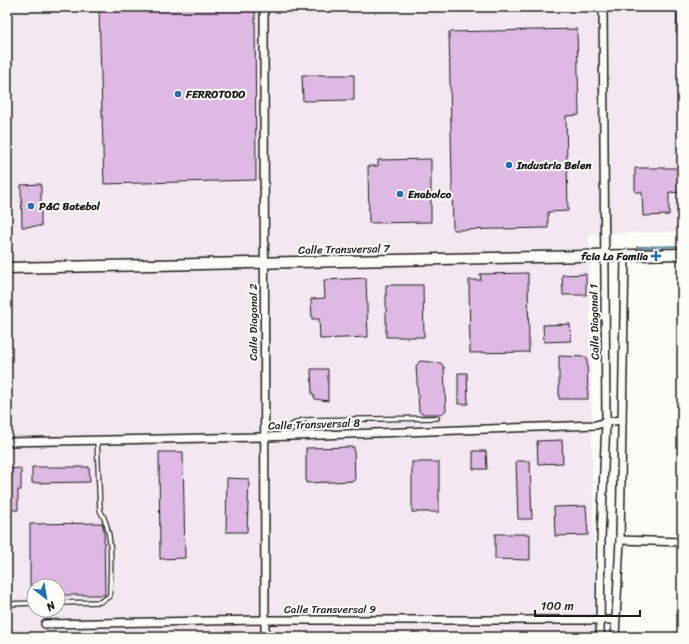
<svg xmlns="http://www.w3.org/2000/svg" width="689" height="644" font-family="Sriracha,sans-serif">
	<rect width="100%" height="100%" fill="#fdfcf7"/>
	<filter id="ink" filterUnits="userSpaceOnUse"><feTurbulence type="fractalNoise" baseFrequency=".025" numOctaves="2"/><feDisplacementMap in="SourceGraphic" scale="8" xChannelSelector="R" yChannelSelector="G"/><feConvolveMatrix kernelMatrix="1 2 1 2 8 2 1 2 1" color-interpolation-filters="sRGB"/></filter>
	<g filter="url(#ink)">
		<path fill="#f3e8f1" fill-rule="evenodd" d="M 7,7 L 682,7 L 682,232 L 589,234 L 595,637 L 7,637 ZM 34,586 L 58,586 L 58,610 L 34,610 Z"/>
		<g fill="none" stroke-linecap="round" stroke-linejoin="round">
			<polyline stroke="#648d9f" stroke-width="2" points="637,247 682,246"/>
		</g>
		<g fill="#ddb9e3" stroke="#1c1c1c">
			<polygon points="255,7 256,180 104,184 99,8"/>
			<polygon points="677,7 682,7 682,33 676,33"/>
			<polygon points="577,29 579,115 566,116 568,211 548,212 548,228 453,230 449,32"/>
			<polygon points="302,75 354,75 354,100 303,101"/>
			<polygon points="431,159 431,222 369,223 368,166 378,166 378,160"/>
			<polygon points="635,168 682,168 682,193 669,192 669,215 643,216 642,192 635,192"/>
			<polygon points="41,184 41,226 22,227 21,185"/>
			<polygon points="528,273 529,352 470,353 469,280 481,280 480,274"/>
			<polygon points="586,274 586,295 563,295 562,275"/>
			<polygon points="366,278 368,337 320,339 319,319 312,319 311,299 325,298 324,280"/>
			<polygon points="386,285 423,285 424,337 386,337"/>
			<polygon points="570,324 571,341 544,342 543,325"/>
			<polygon points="559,356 587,357 588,399 559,399"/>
			<polygon points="420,361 441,363 444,367 446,410 442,414 422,414 419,411 416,366"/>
			<polygon points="311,369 328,369 328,401 315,399 314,395 312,394"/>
			<polygon points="458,373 467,373 468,404 458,404"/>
			<polygon points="562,440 563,463 538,464 537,441"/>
			<polygon points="354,447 355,481 306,483 306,448"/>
			<polygon points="473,451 486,451 487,469 473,469"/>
			<polygon points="159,452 183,452 185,558 160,559"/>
			<polygon points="516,461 530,461 532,519 518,519"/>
			<rect x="412" y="462" width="27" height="50"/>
			<polygon points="32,467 89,467 90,482 32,483"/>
			<polygon points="21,468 21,490 18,490 18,510 7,510 7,469"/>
			<polygon points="227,478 249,479 247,532 226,532"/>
			<polygon points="586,506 588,535 555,536 554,507"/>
			<polygon points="102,523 104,530 105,595 58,595 58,586 30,586 30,524"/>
			<polygon points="495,534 530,534 530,560 495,559"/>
		</g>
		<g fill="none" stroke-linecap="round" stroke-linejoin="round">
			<defs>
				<g id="lane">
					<polyline points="280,436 287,427 303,420 437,418"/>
					<path d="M 58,603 L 100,602 L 110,596 C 110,568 115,535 100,510 L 97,440"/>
					<polyline points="7,604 34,603"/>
				</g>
				<g id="street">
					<polyline points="264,7 265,637"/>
					<polyline points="7,442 264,437 596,425 606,422 622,420"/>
					<polyline points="620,540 682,542"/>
					<polyline points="45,624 265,620 615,620"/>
					<polyline points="600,637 601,538 606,422 603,7"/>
					<polyline points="615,637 620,540 625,255"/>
				</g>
				<polyline id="secondary" points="7,268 682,254"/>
			</defs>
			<use href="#lane" stroke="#1c1c1c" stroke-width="6"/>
			<use href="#street" stroke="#1c1c1c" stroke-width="10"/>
			<use href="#secondary" stroke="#1c1c1c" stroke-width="13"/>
			<use href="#lane" stroke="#fdfcf7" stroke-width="3.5"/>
			<use href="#street" stroke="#fdfcf7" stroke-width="7"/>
			<use href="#secondary" stroke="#fdfcf7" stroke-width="10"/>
		</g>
	</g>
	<g fill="#1f6fb2" stroke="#fdfcf7" stroke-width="1.5">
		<circle cx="178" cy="94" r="4"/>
		<circle cx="509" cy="165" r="4"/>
		<circle cx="400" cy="194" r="4"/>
		<circle cx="31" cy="206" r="4"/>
		<path d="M654 250h4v4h4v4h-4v4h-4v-4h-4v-4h4z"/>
	</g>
	<g text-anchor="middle" stroke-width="4" stroke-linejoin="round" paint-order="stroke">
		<g font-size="11" font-weight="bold" fill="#1c1c1c" stroke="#fdfcf7" text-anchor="start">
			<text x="186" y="98">FERROTODO</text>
			<text x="517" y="169">Industria Belen</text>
			<text x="408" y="198">Enabolco</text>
			<text x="39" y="210">P&amp;C Batebol</text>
			<text x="648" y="260" text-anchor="end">fcia La Famiia</text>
		</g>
		<g font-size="11" fill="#1c1c1c" stroke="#fdfcf7">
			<text transform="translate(344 249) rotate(-1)" y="4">Calle Transversal 7</text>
			<text transform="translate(253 322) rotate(-90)" y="4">Calle Diagonal 2</text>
			<text transform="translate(594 322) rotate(-91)" y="4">Calle Diagonal 1</text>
			<text transform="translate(314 424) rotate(-2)" y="4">Calle Transversal 8</text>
			<text x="330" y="613">Calle Transversal 9</text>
		</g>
	</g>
	<rect width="689" height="644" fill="none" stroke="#fdfcf7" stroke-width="24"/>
	<rect x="12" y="12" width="665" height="620" fill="none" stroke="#1c1c1c" stroke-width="1.5" filter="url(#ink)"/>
	<g transform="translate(46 598) rotate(149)"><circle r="19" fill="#fdfcf7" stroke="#a3a29f"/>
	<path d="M0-3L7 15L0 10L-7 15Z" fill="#1f6fb2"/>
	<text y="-6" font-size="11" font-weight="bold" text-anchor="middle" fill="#1c1c1c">N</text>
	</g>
	<path d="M535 610v6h105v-6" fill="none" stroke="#1c1c1c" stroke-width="2"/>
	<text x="541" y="610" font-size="12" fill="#1c1c1c" stroke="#fdfcf7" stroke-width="3" paint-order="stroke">100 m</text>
</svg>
